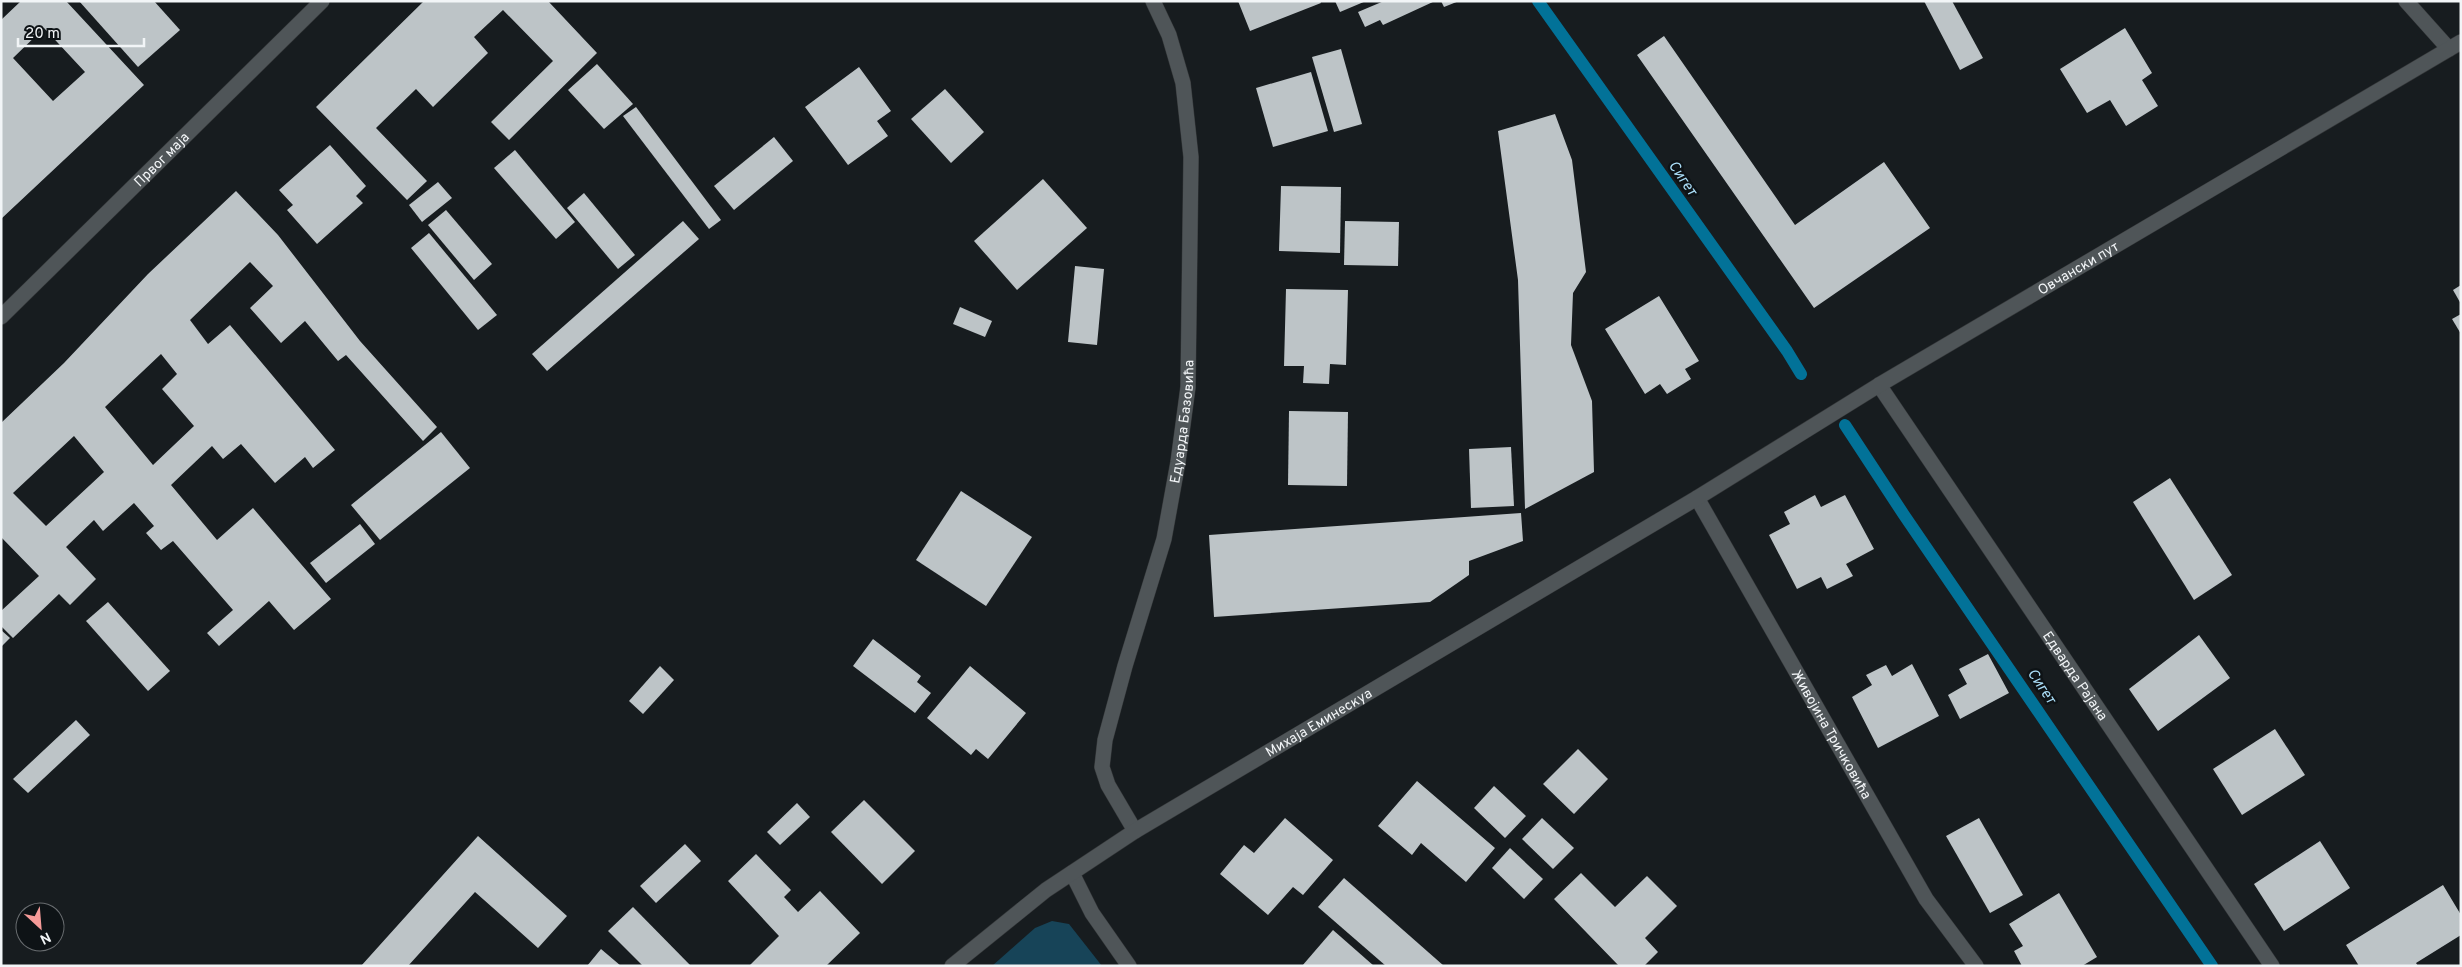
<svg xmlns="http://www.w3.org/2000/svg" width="2462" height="967" font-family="Overpass,sans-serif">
	<rect width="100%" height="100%" fill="#171c1f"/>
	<polygon fill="#174458" points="1052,921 1069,924 1102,966 992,966 1035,928"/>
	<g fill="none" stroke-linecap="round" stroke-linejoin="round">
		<g stroke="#027298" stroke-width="12">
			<polyline points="1538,1 1787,351 1801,374"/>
			<polyline points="1845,425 1904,515 2212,966"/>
		</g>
	</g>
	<g fill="#bdc4c7" fill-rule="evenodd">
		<path d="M 21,1 L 66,1 L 144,85 L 1,219 L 1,20 ZM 44,28 L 85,72 L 53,101 L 13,58 Z"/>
		<polygon points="79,1 154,1 180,30 138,67"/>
		<polygon points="424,1 548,1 597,53 509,140 491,122 553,61 503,10 474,37 488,53 433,107 416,89 376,128 427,181 407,200 316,107"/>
		<polygon points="1238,1 1320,1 1321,3 1250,31"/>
		<polygon points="1335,1 1366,1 1340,12"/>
		<polygon points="1384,1 1435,1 1383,25 1380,20 1365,27 1358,12"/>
		<polygon points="1441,1 1459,1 1444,7"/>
		<polygon points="1924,1 1952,1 1983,58 1960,70"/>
		<polygon points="2125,28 2152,73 2142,80 2158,106 2126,126 2110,100 2087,113 2060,69"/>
		<polygon points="1664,36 1795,225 1884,162 1930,228 1814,308 1637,55"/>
		<polygon points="1341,49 1362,124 1334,132 1312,57"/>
		<polygon points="597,64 633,104 604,129 568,90"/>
		<polygon points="859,67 891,111 877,121 888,136 848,165 805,107"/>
		<polygon points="1311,72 1328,131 1273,147 1256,88"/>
		<polygon points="945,89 984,132 951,163 911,119"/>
		<polygon points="636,107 721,220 709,229 623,116"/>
		<polygon points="1555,114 1572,160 1586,272 1573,293 1571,345 1592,401 1594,472 1525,509 1518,280 1498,131"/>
		<polygon points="774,137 793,161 734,210 714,186"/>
		<polygon points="330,145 366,186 356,196 363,203 317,244 287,210 293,205 279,190"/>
		<polygon points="515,150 575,222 556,239 494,168"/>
		<polygon points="1043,179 1087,228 1017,290 974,241"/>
		<polygon points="438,182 452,198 422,222 409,205"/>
		<polygon points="1281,186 1341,187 1340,253 1279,251"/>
		<path d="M 236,191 L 278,235 L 360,341 L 437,427 L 423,441 L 346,355 L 338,361 L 305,321 L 281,343 L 250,308 L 273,286 L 250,262 L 190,320 L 208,344 L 230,325 L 335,450 L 313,468 L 305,457 L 275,483 L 241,444 L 223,459 L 212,446 L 171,485 L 217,540 L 253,508 L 331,599 L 294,630 L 269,601 L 219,646 L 207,633 L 233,610 L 173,541 L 161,550 L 146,533 L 154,526 L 134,503 L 103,531 L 94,520 L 66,547 L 96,579 L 70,605 L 59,594 L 13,638 L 1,626 L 1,611 L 39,576 L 1,537 L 1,423 L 64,363 L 148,274 ZM 161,354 L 177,374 L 162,389 L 194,426 L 153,465 L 105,407 ZM 74,436 L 104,472 L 46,526 L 13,493 Z"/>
		<polygon points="584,193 635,255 618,269 567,208"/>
		<polygon points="446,210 492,264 474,280 428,225"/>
		<polygon points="683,221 699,239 547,371 532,354"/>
		<polygon points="1345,221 1399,222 1398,266 1344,265"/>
		<polygon points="429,233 497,315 478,330 411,248"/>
		<polygon points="1075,266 1104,269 1097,345 1068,342"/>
		<polygon points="2461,285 2461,304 2453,290"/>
		<polygon points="1286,289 1348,290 1346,365 1330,364 1329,384 1303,383 1304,366 1284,366"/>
		<polygon points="1659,296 1699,361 1685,369 1691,379 1667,394 1660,384 1645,394 1605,329"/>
		<polygon points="960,307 992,321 985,337 953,324"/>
		<polygon points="2461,314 2461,334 2452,319"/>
		<polygon points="1289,411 1348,412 1347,486 1288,485"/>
		<polygon points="441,432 470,468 380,540 351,505"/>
		<polygon points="1511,447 1514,506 1471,508 1469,449"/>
		<polygon points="2170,478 2232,575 2194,600 2133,502"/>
		<polygon points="961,491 1032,537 986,606 916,560"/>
		<polygon points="1815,495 1821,507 1845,495 1874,549 1846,564 1853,576 1827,589 1821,577 1797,589 1769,535 1790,524 1784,512"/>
		<polygon points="1521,513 1523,541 1469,561 1469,575 1430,602 1214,617 1209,535"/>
		<polygon points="360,524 375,544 326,583 310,563"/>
		<polygon points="108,602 170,671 148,691 86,621"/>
		<polygon points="1,630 10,638 1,647"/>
		<polygon points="2199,635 2230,678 2158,731 2129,689"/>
		<polygon points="873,639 921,676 917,682 931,693 915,713 853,666"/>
		<polygon points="1988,654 2009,693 1960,719 1948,695 1967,684 1959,669"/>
		<polygon points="1912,664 1939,716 1878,748 1852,697 1872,685 1866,675 1886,665 1892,676"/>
		<polygon points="660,666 674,680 643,714 629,701"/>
		<polygon points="970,666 1026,713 988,759 976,749 971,755 927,718"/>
		<polygon points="76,720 90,735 28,793 13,779"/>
		<polygon points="2275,729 2305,775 2242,815 2213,769"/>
		<polygon points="1578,749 1608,779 1574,814 1543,784"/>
		<polygon points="1417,781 1495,848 1466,882 1421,843 1412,855 1378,826"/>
		<polygon points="1494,786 1526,816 1505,838 1474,808"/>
		<polygon points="864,800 915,851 882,884 831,832"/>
		<polygon points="797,803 810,817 780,845 767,832"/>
		<polygon points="1285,818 1333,860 1303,895 1293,887 1268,915 1220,874 1244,845 1254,853"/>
		<polygon points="1542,818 1574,848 1553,869 1522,839"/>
		<polygon points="1979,818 2023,895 1990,913 1946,836"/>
		<polygon points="478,836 567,916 538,948 475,892 408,966 361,966"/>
		<polygon points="2320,841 2350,888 2284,931 2254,884"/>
		<polygon points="685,844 701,861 656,903 640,886"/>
		<polygon points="1510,848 1543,879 1524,899 1492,868"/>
		<polygon points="756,854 791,890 784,897 798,912 820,891 860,933 826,966 749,966 779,936 728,881"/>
		<polygon points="1581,873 1615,907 1647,876 1677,906 1645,938 1658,952 1644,966 1619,966 1554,899"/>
		<polygon points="1344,878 1444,966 1386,966 1318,907"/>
		<polygon points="2443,885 2461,915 2461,935 2416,963 2418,966 2359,966 2346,945"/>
		<polygon points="2059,893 2097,957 2082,966 2022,966 2014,951 2023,946 2009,924"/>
		<polygon points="633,907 691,966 643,966 608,931"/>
		<polygon points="1333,930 1374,966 1302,966"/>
		<polygon points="601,949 621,966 587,966"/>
	</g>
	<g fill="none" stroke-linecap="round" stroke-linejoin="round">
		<defs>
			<polyline id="lane" points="2406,1 2449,49"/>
			<g id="street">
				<path id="s1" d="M 1,317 L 322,1"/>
				<path id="s2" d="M 1879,385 L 2272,966"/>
				<path id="s3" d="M 1697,498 L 1926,899 L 1976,966"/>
				<path id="s4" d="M 1135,831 L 1108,785 L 1102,767 L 1105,740 L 1125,666 L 1164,539 L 1178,462 L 1188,387 L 1191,157 L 1183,83 L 1169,35 L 1153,1"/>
				<polyline points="1072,873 1092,913 1129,966"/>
			</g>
			<g id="secondary">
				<path id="s5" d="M 952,966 L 1046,890 L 1135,831 L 1697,498 L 1879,385 L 2461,42"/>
			</g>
		</defs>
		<use href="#lane" stroke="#343739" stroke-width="16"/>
		<use href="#street" stroke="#343739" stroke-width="16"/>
		<use href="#secondary" stroke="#343739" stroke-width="16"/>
		<use href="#lane" stroke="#4f5558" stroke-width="15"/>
		<use href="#street" stroke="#4f5558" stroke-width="15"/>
		<use href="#secondary" stroke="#4f5558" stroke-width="15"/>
	</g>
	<g text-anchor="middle" stroke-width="5" stroke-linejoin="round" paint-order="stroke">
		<g font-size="14" fill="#f2f5f7" stroke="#0e1316">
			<text dy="5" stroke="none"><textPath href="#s1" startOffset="225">Првог маја</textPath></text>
			<text dy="5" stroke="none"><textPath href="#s5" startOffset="1326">Овчански пут</textPath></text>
			<text dy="5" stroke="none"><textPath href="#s4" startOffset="428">Едуарда Базовића</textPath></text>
			<text dy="5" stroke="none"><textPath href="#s2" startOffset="351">Едварда Рајана</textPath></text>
			<text dy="5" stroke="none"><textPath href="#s5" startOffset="441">Михаја Еминескуа</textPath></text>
			<text dy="5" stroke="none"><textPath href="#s3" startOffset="272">Живојина Тричковића</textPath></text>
		</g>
		<g font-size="15" font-style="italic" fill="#abdef8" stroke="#0e1316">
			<text transform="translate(1683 178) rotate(55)" y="5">Сигет</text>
			<text transform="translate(2042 686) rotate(56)" y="5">Сигет</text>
		</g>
	</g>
	<rect width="2462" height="967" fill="none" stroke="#f2f5f7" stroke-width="5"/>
	<g transform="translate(40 927) rotate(154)"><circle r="24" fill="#0e1316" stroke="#696d70"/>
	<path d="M0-4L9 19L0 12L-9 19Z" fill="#f59b99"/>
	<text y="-8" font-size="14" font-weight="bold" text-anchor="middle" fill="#f2f5f7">N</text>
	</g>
	<path d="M18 38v8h126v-8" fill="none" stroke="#f2f5f7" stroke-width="2.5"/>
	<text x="25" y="38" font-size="15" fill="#f2f5f7" stroke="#0e1316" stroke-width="4" paint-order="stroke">20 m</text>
</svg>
